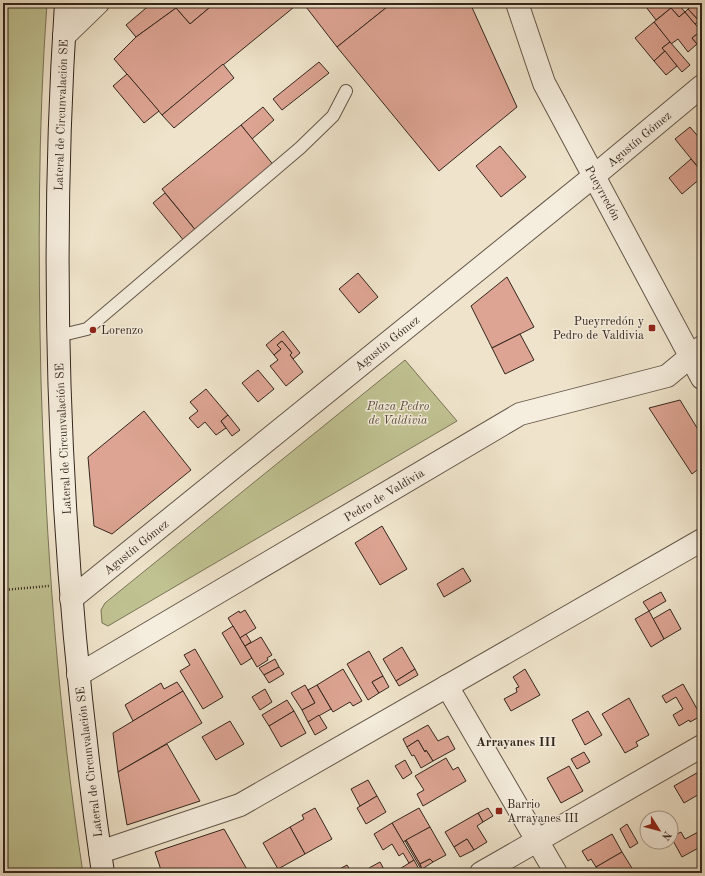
<svg xmlns="http://www.w3.org/2000/svg" width="705" height="876" font-family="'Old Standard TT',serif">
	<rect width="100%" height="100%" fill="#efe4cb"/>
	<filter id="stains"><feTurbulence type="fractalNoise" baseFrequency=".005" numOctaves="4"/><feColorMatrix values="0 0 0 0 .2 0 0 0 0 .09 0 0 0 0 .02 0 0 0 .5 -.17"/></filter>
	<radialGradient id="worn" r=".72"><stop offset=".6" stop-color="#630" stop-opacity="0"/><stop offset="1" stop-color="#630" stop-opacity=".3"/></radialGradient>
	<g fill="#c0c292" stroke="#7a7458">
		<path d="M 3,3 L 47,3 C 38,128 38,254 41,380 C 46,545 58,710 83,873 L 3,873 Z"/>
		<polygon points="405,360 457,421 108,626 102,623 101,610 105,603"/>
	</g>
	<g fill="#dda493" stroke="#34261d">
		<polygon points="152,3 215,3 190,24 176,8 136,37 126,25"/>
		<polygon points="215,3 299,3 162,115 114,59 136,37 176,8 190,24"/>
		<polygon points="303,3 392,3 337,47"/>
		<polygon points="392,3 470,3 517,107 439,171 337,47"/>
		<polygon points="651,3 667,3 671,8 677,3 685,12 679,17 671,8 656,20 646,7"/>
		<polygon points="695,3 702,3 702,21 701,19 699,21 688,9"/>
		<polygon points="671,8 679,17 685,12 701,31 692,38 697,44 688,52 678,39 671,44 654,22"/>
		<polygon points="688,9 699,21 695,24 685,12"/>
		<polygon points="654,22 670,42 662,48 665,51 654,61 635,38"/>
		<polygon points="701,31 702,33 702,50 692,38"/>
		<polygon points="670,42 690,65 682,72 662,48"/>
		<polygon points="665,51 677,66 666,75 654,61"/>
		<polygon points="319,62 329,73 282,110 273,99"/>
		<polygon points="223,64 234,78 174,128 162,115"/>
		<polygon points="127,74 159,111 144,123 113,86"/>
		<polygon points="263,107 274,120 252,139 241,125"/>
		<polygon points="241,125 275,167 197,232 162,189"/>
		<polygon points="690,127 702,141 702,161 697,166 675,139"/>
		<polygon points="500,146 526,177 501,197 476,166"/>
		<polygon points="691,159 702,172 702,177 682,194 669,178"/>
		<polygon points="165,193 197,232 185,242 153,203"/>
		<polygon points="358,273 378,297 359,313 339,289"/>
		<polygon points="507,277 534,327 492,348 471,306"/>
		<polygon points="283,331 300,353 293,359 290,355 292,353 282,341 277,345 281,349 274,355 266,345"/>
		<polygon points="520,334 534,360 505,374 492,348"/>
		<polygon points="282,341 292,353 290,355 303,372 286,386 270,366 278,360 274,355 281,349 277,345"/>
		<polygon points="258,370 274,389 258,402 242,383"/>
		<polygon points="206,389 228,415 221,421 226,428 216,435 205,422 198,428 189,418 198,411 190,402"/>
		<polygon points="680,400 702,436 702,466 692,474 649,408"/>
		<polygon points="144,411 191,470 112,534 94,526 88,457"/>
		<polygon points="228,415 240,430 232,436 221,421"/>
		<polygon points="382,526 407,569 380,585 355,543"/>
		<polygon points="463,568 471,581 444,597 437,584"/>
		<polygon points="661,592 666,601 649,611 643,602"/>
		<polygon points="670,609 681,629 664,639 653,619"/>
		<polygon points="245,610 256,628 240,638 228,618 239,611 240,613"/>
		<polygon points="649,611 664,639 651,647 635,619"/>
		<polygon points="233,626 252,658 241,665 222,633"/>
		<polygon points="246,634 251,642 245,646 240,638"/>
		<polygon points="261,637 272,655 267,658 268,660 257,667 245,646"/>
		<polygon points="402,647 415,669 396,681 383,659"/>
		<polygon points="195,649 223,697 203,709 180,671 190,665 184,655"/>
		<polygon points="369,651 383,676 372,682 379,693 368,700 347,664"/>
		<polygon points="275,659 279,667 264,675 259,668"/>
		<polygon points="279,667 284,674 269,683 264,675"/>
		<polygon points="343,669 362,701 353,706 350,702 333,712 317,685"/>
		<polygon points="415,669 418,675 399,686 396,681"/>
		<polygon points="525,669 540,695 511,711 504,699 517,692 516,688 519,687 513,677"/>
		<polygon points="383,676 389,687 379,693 372,682"/>
		<polygon points="177,682 183,691 133,721 125,705 161,683 164,689"/>
		<polygon points="683,684 701,716 690,722 689,720 679,726 673,715 683,709 676,697 666,703 662,696"/>
		<polygon points="305,685 315,703 302,710 291,693"/>
		<polygon points="317,685 331,709 308,722 302,710 315,703 308,690"/>
		<polygon points="265,689 272,702 260,710 252,697"/>
		<polygon points="183,691 202,723 118,772 113,733"/>
		<polygon points="629,698 649,735 636,742 638,746 625,753 602,714"/>
		<polygon points="287,700 294,711 269,726 262,715"/>
		<polygon points="294,711 306,733 281,747 269,726"/>
		<polygon points="588,711 602,735 585,745 572,720"/>
		<polygon points="319,715 327,728 315,735 308,722"/>
		<polygon points="230,721 244,744 216,760 202,737"/>
		<polygon points="428,725 438,741 448,736 455,749 433,761 426,750 425,752 418,740 407,747 403,739"/>
		<polygon points="418,740 425,752 426,750 433,761 421,768 414,755 412,756 407,747"/>
		<polygon points="167,744 200,801 127,825 118,772"/>
		<polygon points="584,752 590,762 577,769 571,759"/>
		<polygon points="446,758 453,770 458,767 466,781 423,806 417,794 424,790 415,776"/>
		<polygon points="405,760 412,773 403,779 395,766"/>
		<polygon points="569,766 583,791 561,803 547,778"/>
		<polygon points="702,770 702,794 701,793 684,803 674,786"/>
		<polygon points="368,780 377,796 360,806 351,789"/>
		<polygon points="377,796 386,812 366,824 357,808"/>
		<polygon points="315,808 332,839 305,854 290,827 304,819 302,815"/>
		<polygon points="419,808 430,827 403,842 392,823"/>
		<polygon points="488,808 493,816 483,822 478,813"/>
		<polygon points="478,813 483,822 477,826 487,842 474,850 467,839 454,847 445,832"/>
		<polygon points="392,823 414,860 409,863 403,853 399,856 392,844 383,850 374,834"/>
		<polygon points="627,824 638,843 630,848 620,829"/>
		<polygon points="290,827 305,854 278,869 263,843"/>
		<polygon points="430,827 446,855 433,862 430,859 420,864 406,840"/>
		<polygon points="224,829 249,873 162,873 155,852"/>
		<polygon points="700,831 702,834 702,846 682,857 671,837 681,832 685,839"/>
		<polygon points="612,834 622,852 596,867 591,859 588,861 582,851"/>
		<polygon points="467,839 474,850 460,857 454,847"/>
		<polygon points="406,840 420,864 422,869 421,869 405,841"/>
		<polygon points="622,852 635,873 599,873 596,867"/>
		<polygon points="430,859 433,862 422,869 420,864"/>
		<polygon points="414,860 421,873 400,873 398,870"/>
		<polygon points="380,862 386,873 370,873 371,872 369,868"/>
		<polygon points="347,865 352,873 332,873"/>
	</g>
	<g fill="none" stroke-linecap="round" stroke-linejoin="round">
		<defs>
			<polyline id="lane" points="58,336 87,329 300,148 333,116 346,91"/>
			<g id="street">
				<polyline points="517,3 544,83 702,378"/>
				<polyline points="64,36 98,3"/>
				<polyline points="71,599 594,176 702,86"/>
				<polyline points="78,675 520,414 667,376 702,347"/>
				<polyline points="447,686 556,873"/>
				<polyline points="100,852 240,805 702,540"/>
				<polyline points="481,873 702,746"/>
			</g>
			<path id="secondary" d="M 66,3 C 47,293 61,586 103,873"/>
		</defs>
		<use href="#lane" stroke="#635648" stroke-width="14"/>
		<use href="#street" stroke="#635648" stroke-width="24"/>
		<use href="#secondary" stroke="#34261d" stroke-width="24"/>
		<polyline stroke="#34261d" stroke-width="2.5" stroke-dasharray="1 2" stroke-linecap="butt" points="3,590 49,586"/>
		<use href="#lane" stroke="#f5eddd" stroke-width="12"/>
		<use href="#street" stroke="#f5eddd" stroke-width="22"/>
		<use href="#secondary" stroke="#f5eddd" stroke-width="22"/>
	</g>
	<g fill="#8f2418" stroke="#f5eddd" stroke-width="1.5">
		<rect x="648" y="324" width="8" height="8" rx="2"/>
		<circle cx="93" cy="330" r="4"/>
		<rect x="495" y="807" width="8" height="8" rx="2"/>
	</g>
	<g text-anchor="middle" stroke-width="3" stroke-linejoin="round" paint-order="stroke">
		<g font-size="12" fill="#34261d" stroke="#f5eddd">
			<text transform="translate(61 115) rotate(-88)" y="4">Lateral de Circunvalación SE</text>
			<text transform="translate(639 139) rotate(-40)" y="4">Agustín Gómez</text>
			<text transform="translate(603 193) rotate(61)" y="4">Pueyrredón</text>
			<text transform="translate(387 343) rotate(-39)" y="4">Agustín Gómez</text>
			<text transform="translate(63 439) rotate(-93)" y="4">Lateral de Circunvalación SE</text>
			<text transform="translate(384 495) rotate(-31)" y="4">Pedro de Valdivia</text>
			<text transform="translate(136 547) rotate(-39)" y="4">Agustín Gómez</text>
			<text transform="translate(89 762) rotate(-97)" y="4">Lateral de Circunvalación SE</text>
		</g>
		<g font-size="12" fill="#34261d" stroke="#f5eddd" text-anchor="start">
			<text x="644" y="325" text-anchor="end">Pueyrredón y<tspan x="644" dy="14">Pedro de Valdivia</tspan></text>
			<text x="101" y="334">Lorenzo</text>
			<text x="507" y="808">Barrio<tspan x="507" dy="14">Arrayanes III</tspan></text>
		</g>
		<g font-size="12" font-style="italic" fill="#574d3a" stroke="#f5eddd">
			<text x="398" y="410">Plaza Pedro<tspan x="398" dy="14">de Valdivia</tspan></text>
		</g>
		<g font-size="13" font-weight="bold" fill="#34261d" stroke="#f5eddd">
			<text x="516" y="746">Arrayanes III</text>
		</g>
	</g>
	<rect width="705" height="876" fill="none" stroke="#efe4cb" stroke-width="16"/>
	<rect x="4" y="4" width="697" height="868" fill="none" stroke="#34261d" stroke-width="2"/>
	<rect x="8" y="8" width="689" height="860" fill="none" stroke="#34261d"/>
	<g transform="translate(659 830) rotate(126)"><circle r="19" fill="#f5eddd" stroke="#a89d90"/>
	<path d="M0-3L7 15L0 10L-7 15Z" fill="#8f2418"/>
	<text y="-6" font-size="11" font-weight="bold" text-anchor="middle" fill="#34261d">N</text>
	</g>
	<rect width="100%" height="100%" filter="url(#stains)"/>
	<rect width="100%" height="100%" fill="url(#worn)"/>
</svg>
